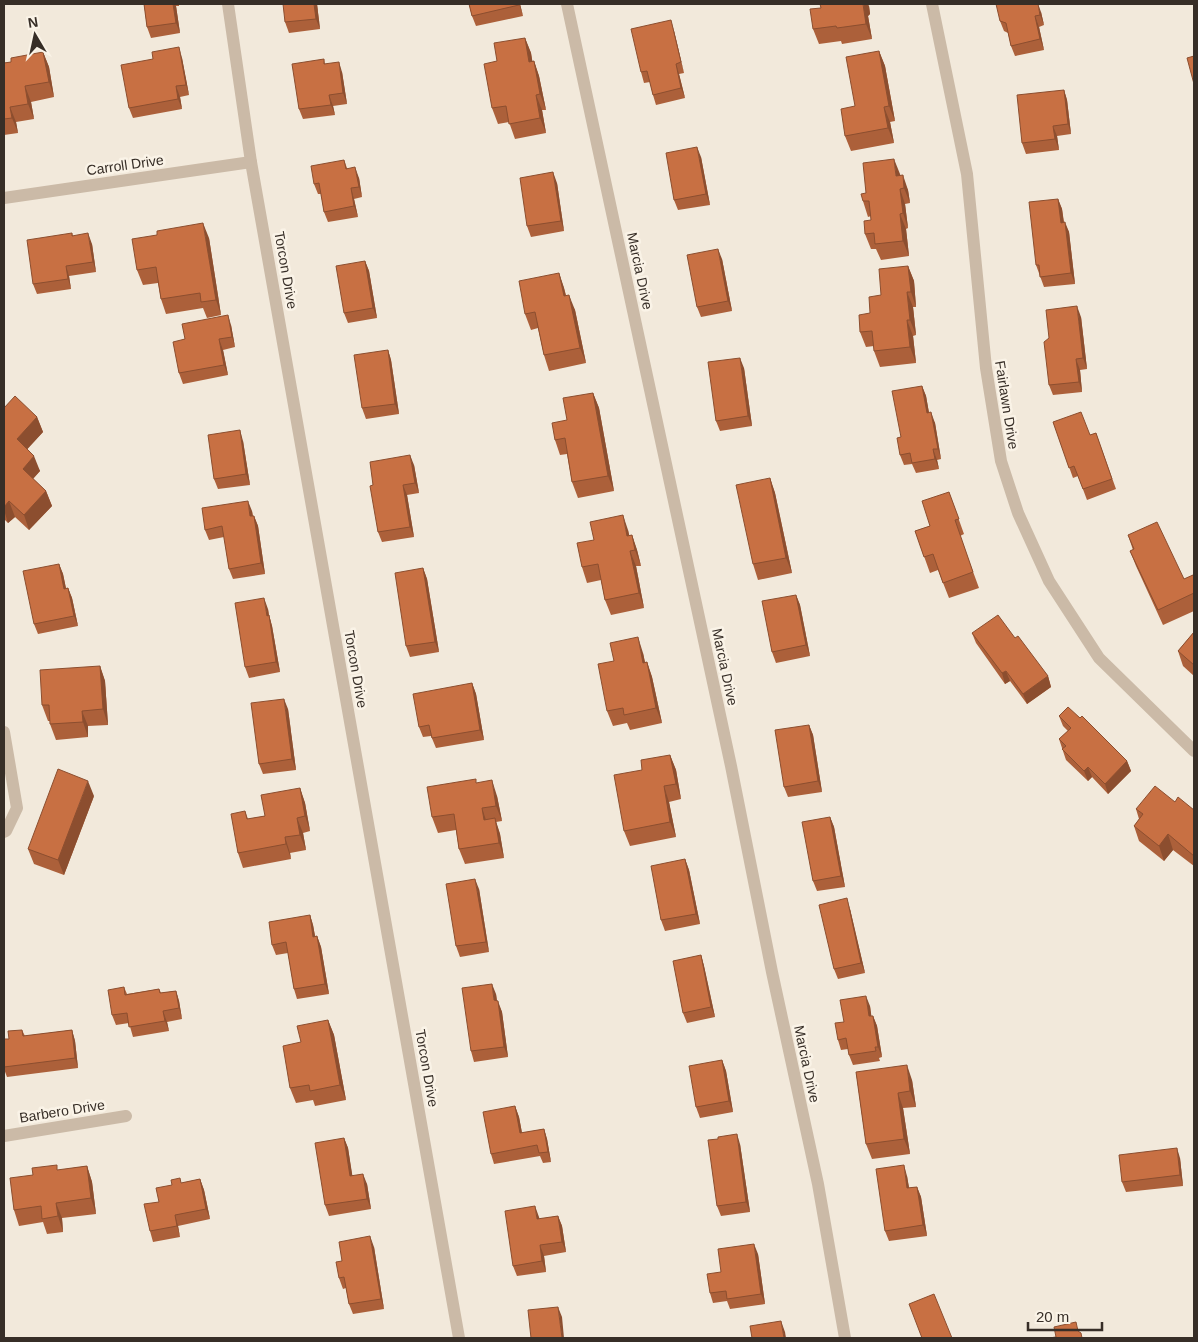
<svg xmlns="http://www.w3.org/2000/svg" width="1198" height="1342" font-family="Arial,sans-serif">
	<rect width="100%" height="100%" fill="#f2e9db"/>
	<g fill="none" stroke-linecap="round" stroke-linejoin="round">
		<g stroke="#cbbaa7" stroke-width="12">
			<polyline points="228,4 251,162 459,1338"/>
			<polyline points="567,4 731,766 772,972 818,1184 845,1338"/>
			<polyline points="932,4 967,174 986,368 1001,461 1018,513 1049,581 1099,658 1194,751"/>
			<polyline points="4,198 251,162"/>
			<polyline points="4,732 17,808 6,831 4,832"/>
			<polyline points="4,1136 126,1116"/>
		</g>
	</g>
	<g fill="#ac603a">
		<polygon points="144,4 179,4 179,6 176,6 180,33 151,38 147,27"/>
		<polygon points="317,4 320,29 289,33 285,22"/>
		<polygon points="469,4 520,4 523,16 476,26 472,16"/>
		<polygon points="869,6 870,14 868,16 872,39 842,44 841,41 819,44 813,29 821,8"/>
		<polygon points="1041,12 1044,25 1039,27 1044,50 1015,56 1011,46 1008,33 1004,31 1000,21"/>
		<polygon points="674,31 684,73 679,74 685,98 656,105 653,95 650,82 644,83 641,72"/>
		<polygon points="525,38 531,53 532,61 534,61 539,76 546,110 542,110 546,133 515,139 509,122 498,124 492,108 497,61"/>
		<polygon points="879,51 885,66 895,121 890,122 894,143 851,151 845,136 855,106"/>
		<polygon points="43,52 49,67 54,97 31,102 34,119 16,122 18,133 4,135 4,63 11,62"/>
		<polygon points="182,58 189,95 180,97 182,109 133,118 129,108"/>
		<polygon points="324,59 325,64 342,72 347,104 333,106 335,115 303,119 299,109"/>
		<polygon points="1064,90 1067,100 1071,134 1057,136 1059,150 1026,154 1022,143"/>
		<polygon points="701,157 710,205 678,210 674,200"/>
		<polygon points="344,160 347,168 359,178 362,197 354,199 358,217 328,222 324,212 321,194 318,194 314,184"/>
		<polygon points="900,175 908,190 910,203 905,204 908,228 906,229 909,256 881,260 876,249 871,249 865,234 871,220 871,216 868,217 863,201 866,193"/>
		<polygon points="557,183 564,231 531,237 527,226"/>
		<polygon points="1058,199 1062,209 1064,222 1069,232 1075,284 1044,287 1036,265"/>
		<polygon points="72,233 73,236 92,244 96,272 69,276 71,289 37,294 33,284"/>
		<polygon points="209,238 221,315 207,318 203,308 166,314 161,299 158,283 143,285 137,270"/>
		<polygon points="722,259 732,311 701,317 697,307"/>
		<polygon points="365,261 369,271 377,318 348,323 344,313"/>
		<polygon points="908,266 914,281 916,307 913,307 916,335 913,336 916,363 880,367 874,351 874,346 866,347 860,332 881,295"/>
		<polygon points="559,273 564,288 566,295 575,310 586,363 549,371 544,355 538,328 531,330 525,314"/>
		<polygon points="1081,317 1087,369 1080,370 1082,392 1053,395 1049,385"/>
		<polygon points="231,325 235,347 223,350 228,375 183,384 179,373 185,339"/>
		<polygon points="388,350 391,360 399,414 366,419 362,408"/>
		<polygon points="744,368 752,426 720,431 716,421"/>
		<polygon points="922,386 926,396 929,413 935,423 941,459 937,460 939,469 916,473 912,464 904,465 900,455 901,437"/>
		<polygon points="593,393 599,408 614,491 578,498 572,482 567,454 560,455 555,440 567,420"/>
		<polygon points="4,408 37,417 43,432 27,449 40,471 33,479 46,491 52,506 29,530 15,517 8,523 4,519"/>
		<polygon points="1053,422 1090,435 1096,433 1116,489 1087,500 1078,476 1073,478"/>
		<polygon points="243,441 250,485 218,489 214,479"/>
		<polygon points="414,465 419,493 407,495 414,537 382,542 378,532 373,485"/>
		<polygon points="770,478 775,493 792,573 758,580 753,564"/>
		<polygon points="949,492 964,534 960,536 979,588 949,598 938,570 930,573 915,531 930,526"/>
		<polygon points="252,511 253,516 254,516 258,526 265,574 233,579 229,569 224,537 209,540 205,530"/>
		<polygon points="628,530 629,536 632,535 637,550 641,566 636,566 644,608 611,615 605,600 601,580 587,583 582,567 594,540"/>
		<polygon points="1128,535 1184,579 1194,578 1194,611 1163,625 1136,566 1130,551 1133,550"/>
		<polygon points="59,564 63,574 66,588 68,588 72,598 78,626 38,634 34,624"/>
		<polygon points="423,568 427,579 439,652 410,657 406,646"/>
		<polygon points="796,595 800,605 810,656 776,663 772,652"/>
		<polygon points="268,609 269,615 272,626 280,672 249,678 245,667"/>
		<polygon points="1194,632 1194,676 1183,666 1178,651"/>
		<polygon points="972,633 1015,638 1048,676 1051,687 1027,704 1010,681 1005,684 976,643"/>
		<polygon points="643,653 645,662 647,662 652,677 662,723 630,730 627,723 613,726 607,711 614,661"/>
		<polygon points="100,666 105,681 108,725 88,726 88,737 56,740 50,724 50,721 48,721 42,705"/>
		<polygon points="472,683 476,694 484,740 436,748 431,736 423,737 419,727"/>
		<polygon points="288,709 296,770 263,774 259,764"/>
		<polygon points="1059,716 1080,718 1127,761 1131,771 1108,794 1092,777 1088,781 1066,760 1059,739 1068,731 1063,726"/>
		<polygon points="809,725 813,735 822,792 788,797 784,787"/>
		<polygon points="670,755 676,770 681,799 669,802 676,837 630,846 624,831 642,770"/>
		<polygon points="477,783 497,796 502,821 496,822 500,834 504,858 465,864 459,849 456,830 438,833 432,817"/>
		<polygon points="300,788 305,803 310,831 303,833 306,850 290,853 291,859 243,868 238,853 245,811 248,819 265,816"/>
		<polygon points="94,796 64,875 34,864 28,849"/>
		<polygon points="1175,802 1194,810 1194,866 1173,850 1164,861 1139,841 1134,826 1139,819 1136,809"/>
		<polygon points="830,817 834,827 845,887 817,891 813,881"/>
		<polygon points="685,859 689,870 700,924 665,931 661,920"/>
		<polygon points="479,889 489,952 460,957 456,946"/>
		<polygon points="850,909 865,973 838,979 834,969"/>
		<polygon points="310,915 313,925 315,936 317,936 321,947 329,994 297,999 294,989 288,953 276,955 272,945"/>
		<polygon points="701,955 704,966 715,1017 687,1023 683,1013"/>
		<polygon points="124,987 127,994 159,989 161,993 176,991 179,1001 182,1019 167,1022 169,1031 133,1037 129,1023 116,1025 112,1015"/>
		<polygon points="496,994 497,1001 502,1012 508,1057 474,1062 471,1051"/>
		<polygon points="870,1006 871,1016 873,1016 877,1026 882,1057 879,1058 880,1061 853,1065 849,1055 848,1049 841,1050 838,1040 844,1022"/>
		<polygon points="328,1020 334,1035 346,1100 315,1106 313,1100 296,1103 290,1088 301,1042"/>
		<polygon points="22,1030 25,1036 72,1030 75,1041 78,1068 7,1077 4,1069 4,1039 9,1039"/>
		<polygon points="722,1060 726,1071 733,1112 700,1118 696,1107"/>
		<polygon points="856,1072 912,1080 916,1107 903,1108 910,1154 872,1159 866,1144"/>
		<polygon points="515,1106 519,1117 522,1133 544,1129 547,1139 551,1162 543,1163 540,1156 494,1164 491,1154"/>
		<polygon points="344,1138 348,1148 352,1175 367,1184 371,1209 329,1216 325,1205"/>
		<polygon points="740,1144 750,1212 721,1216 717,1206"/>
		<polygon points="1180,1158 1183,1186 1126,1192 1122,1182"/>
		<polygon points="87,1166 92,1182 96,1214 62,1218 63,1232 47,1234 43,1222 19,1226 14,1210 33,1175 59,1170"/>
		<polygon points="907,1176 909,1188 917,1187 921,1197 927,1236 889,1241 885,1231"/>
		<polygon points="200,1179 204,1190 210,1219 178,1226 180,1237 153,1242 150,1231 159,1202 182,1183"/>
		<polygon points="558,1216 562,1226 566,1252 544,1256 546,1272 517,1276 513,1266 539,1217 539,1219"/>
		<polygon points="374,1247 384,1309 353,1314 349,1304 346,1288 343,1289 339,1278 342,1261"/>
		<polygon points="758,1254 765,1304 730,1309 727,1301 713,1303 710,1293 721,1272"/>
	</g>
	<g fill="#8c4e2f">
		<polygon points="173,4 175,4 176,6 180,33 176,23"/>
		<polygon points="314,4 317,4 320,29 316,19"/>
		<polygon points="519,4 520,4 523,16"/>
		<polygon points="863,4 868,4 869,6 870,14 868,16 872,39 866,24"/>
		<polygon points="1038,4 1041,12 1044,25 1040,15"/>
		<polygon points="1035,16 1039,27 1044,50 1040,39"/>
		<polygon points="671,20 674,31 684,73 681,62"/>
		<polygon points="525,38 531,53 535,77 529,62"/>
		<polygon points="179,47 182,58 189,95 186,85"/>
		<polygon points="879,51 885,66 895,121 889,106"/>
		<polygon points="43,52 49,67 54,97 49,82"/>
		<polygon points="534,61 539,76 546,110 540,94"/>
		<polygon points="339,62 342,72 347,104 343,93"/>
		<polygon points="676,64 679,74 685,98 681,88"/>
		<polygon points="25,86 31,102 34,119 28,104"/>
		<polygon points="176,86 180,97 182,109 178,99"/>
		<polygon points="1064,90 1067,100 1071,134 1068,124"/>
		<polygon points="329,95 333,106 335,115 331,105"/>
		<polygon points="536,95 542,110 546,133 540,118"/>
		<polygon points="10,107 16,122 18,133 12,118"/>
		<polygon points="884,107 890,122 894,143 888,128"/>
		<polygon points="1053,126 1057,136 1059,150 1055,139"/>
		<polygon points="697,147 701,157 710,205 706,194"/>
		<polygon points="894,159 900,174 902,189 896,176"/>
		<polygon points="355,167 359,178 362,197 359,187"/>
		<polygon points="553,172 557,183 564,231 561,221"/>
		<polygon points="903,175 908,190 910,203 904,188"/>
		<polygon points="351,188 354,199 358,217 354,206"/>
		<polygon points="900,189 905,204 908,228 903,213"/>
		<polygon points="1058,199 1062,209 1065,233 1061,223"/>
		<polygon points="900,214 906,229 909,256 903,241"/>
		<polygon points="1065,222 1069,232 1075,284 1071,273"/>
		<polygon points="203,223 209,238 221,315 216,300"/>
		<polygon points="88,233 92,244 96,272 93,262"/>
		<polygon points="718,249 722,259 732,311 728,301"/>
		<polygon points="365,261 369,271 377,318 373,308"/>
		<polygon points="66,266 69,276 71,289 68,279"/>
		<polygon points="908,266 914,281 916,307 911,292"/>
		<polygon points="559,273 564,288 569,311 564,296"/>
		<polygon points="907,292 913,307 916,335 910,320"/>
		<polygon points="569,295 575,310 586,363 580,348"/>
		<polygon points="1077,306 1081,317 1087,369 1083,358"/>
		<polygon points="228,315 231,325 235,347 232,337"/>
		<polygon points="907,320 913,336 916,363 910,347"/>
		<polygon points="219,339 223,350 228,375 224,365"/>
		<polygon points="388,350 391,360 399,414 395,404"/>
		<polygon points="740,358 744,368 752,426 748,416"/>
		<polygon points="1076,359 1080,370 1082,392 1079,382"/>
		<polygon points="922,386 926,396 931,424 927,413"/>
		<polygon points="593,393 599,408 614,491 608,476"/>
		<polygon points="931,412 935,423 941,459 938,449"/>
		<polygon points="37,417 43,432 22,455 17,439"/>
		<polygon points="240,430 243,441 250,485 246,474"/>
		<polygon points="933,449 937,460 939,469 935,459"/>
		<polygon points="410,455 414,465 419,493 415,483"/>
		<polygon points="34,456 40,471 28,484 23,469"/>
		<polygon points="770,478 775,493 792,573 786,558"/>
		<polygon points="403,485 407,495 414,537 410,527"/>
		<polygon points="46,491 52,506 29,530 24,515"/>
		<polygon points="9,501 15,517 8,523 4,510 4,507"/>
		<polygon points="248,501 252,511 254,527 250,516"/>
		<polygon points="623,515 628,530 633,551 627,536"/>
		<polygon points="254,516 258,526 265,574 261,563"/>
		<polygon points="632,535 637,550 641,566 635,550"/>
		<polygon points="630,551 636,566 644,608 639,593"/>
		<polygon points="59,564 63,574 68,599 64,589"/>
		<polygon points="423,568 427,579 439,652 435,642"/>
		<polygon points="68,588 72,598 78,626 74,616"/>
		<polygon points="796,595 800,605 810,656 806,645"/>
		<polygon points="264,598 268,609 270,626 267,616"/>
		<polygon points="269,615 272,626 280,672 276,662"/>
		<polygon points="638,637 643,653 648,678 643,663"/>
		<polygon points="647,662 652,677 662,723 656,708"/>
		<polygon points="100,666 105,681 108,725 103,709"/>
		<polygon points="1006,671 1010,681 1005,684 1002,673"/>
		<polygon points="1048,676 1051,687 1027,704 1023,694"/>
		<polygon points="472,683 476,694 484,740 480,730"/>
		<polygon points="284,699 288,709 296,770 292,759"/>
		<polygon points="82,711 88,726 88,737 83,722"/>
		<polygon points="809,725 813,735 822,792 818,781"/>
		<polygon points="670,755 676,770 681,799 676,784"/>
		<polygon points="1127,761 1131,771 1108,794 1105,784"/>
		<polygon points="1088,767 1092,777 1088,781 1084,771"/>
		<polygon points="492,780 497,796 502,821 496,806"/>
		<polygon points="88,781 94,796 64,875 58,860"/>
		<polygon points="664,786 669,802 676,837 670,822"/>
		<polygon points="300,788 305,803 310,831 305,816"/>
		<polygon points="482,808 487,823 484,820"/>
		<polygon points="830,817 834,827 845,887 841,876"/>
		<polygon points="297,818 303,833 306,850 300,835"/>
		<polygon points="495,818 500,834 504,858 499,843"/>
		<polygon points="1168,834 1173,850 1164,861 1159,846"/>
		<polygon points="285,837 290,853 291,859 286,844"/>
		<polygon points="685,859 689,870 700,924 696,914"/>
		<polygon points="475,879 479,889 489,952 486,942"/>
		<polygon points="847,898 850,909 865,973 861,963"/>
		<polygon points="310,915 313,925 317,947 313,937"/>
		<polygon points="317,936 321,947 329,994 325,984"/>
		<polygon points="701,955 704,966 715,1017 711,1007"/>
		<polygon points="492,984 496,994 498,1010 494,1000"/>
		<polygon points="176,991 179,1001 182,1019 179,1008"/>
		<polygon points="866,996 870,1006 873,1027 869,1016"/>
		<polygon points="498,1001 502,1012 508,1057 504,1047"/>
		<polygon points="163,1011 167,1022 169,1031 165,1021"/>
		<polygon points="873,1016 877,1026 882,1057 878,1047"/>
		<polygon points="328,1020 334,1035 346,1100 340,1085"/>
		<polygon points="72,1030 75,1041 78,1068 75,1058"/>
		<polygon points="722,1060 726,1071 733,1112 729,1101"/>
		<polygon points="907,1065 912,1080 916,1107 910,1091"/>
		<polygon points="898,1093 903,1108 910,1154 904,1139"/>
		<polygon points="515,1106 519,1117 524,1144 520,1133"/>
		<polygon points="544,1129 547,1139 551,1162 548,1152"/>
		<polygon points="737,1134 740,1144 750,1212 746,1202"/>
		<polygon points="344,1138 348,1148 354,1186 350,1176"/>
		<polygon points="1177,1148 1180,1158 1183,1186 1180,1175"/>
		<polygon points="904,1165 907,1176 911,1199 907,1188"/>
		<polygon points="87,1166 92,1182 96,1214 91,1198"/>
		<polygon points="363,1174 367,1184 371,1209 367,1199"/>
		<polygon points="200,1179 204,1190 210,1219 206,1209"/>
		<polygon points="917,1187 921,1197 927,1236 923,1225"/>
		<polygon points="56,1203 62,1218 63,1232 58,1216"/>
		<polygon points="535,1206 539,1217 541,1229 537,1219"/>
		<polygon points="175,1215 178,1226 180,1237 177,1226"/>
		<polygon points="558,1216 562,1226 566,1252 562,1242"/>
		<polygon points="370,1236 374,1247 384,1309 381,1299"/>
		<polygon points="754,1244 758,1254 765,1304 761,1294"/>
		<polygon points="540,1245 544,1256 546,1272 542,1261"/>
		<polygon points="558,1307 562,1317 564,1338 562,1338"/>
		<polygon points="781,1321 785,1332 786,1338 784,1338"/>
	</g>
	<g fill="#c87043" stroke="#8c4e2f">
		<polygon points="144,4 173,4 176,23 147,27"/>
		<polygon points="283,4 314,4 316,19 285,22"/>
		<polygon points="469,4 519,4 519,5 472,16"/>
		<polygon points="820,4 863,4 866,24 837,28 836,26 813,29 810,9 821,8"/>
		<polygon points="996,4 1038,4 1040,15 1035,16 1040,39 1011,46 1006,23 1000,21"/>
		<polygon points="671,20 681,62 676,64 681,88 653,95 647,71 641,72 631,29"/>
		<polygon points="525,38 529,62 534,61 540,94 536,95 540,118 509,124 506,106 492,108 484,64 497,61 494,43"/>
		<polygon points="179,47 186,85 176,86 178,99 129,108 121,65 153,59 152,52"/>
		<polygon points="879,51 889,106 884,107 888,128 845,136 841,109 855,106 846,57"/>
		<polygon points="43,52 49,82 25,86 28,104 10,107 12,118 4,119 4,63 11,62 11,58"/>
		<polygon points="1194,56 1194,84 1187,58"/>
		<polygon points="324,59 324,64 339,62 343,93 329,95 331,105 299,109 292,64"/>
		<polygon points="1064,90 1068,124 1053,126 1055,139 1022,143 1017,95"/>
		<polygon points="697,147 706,194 674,200 666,153"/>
		<polygon points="894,159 896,176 903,175 904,188 900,189 903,213 900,214 903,241 875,244 874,233 865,234 864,221 871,220 869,201 863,201 861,194 866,193 863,163"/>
		<polygon points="344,160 346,169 355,167 359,187 351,188 354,206 324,212 319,183 314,184 311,166"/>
		<polygon points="553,172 561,221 527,226 520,178"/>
		<polygon points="1058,199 1061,223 1065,222 1071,273 1040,277 1039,265 1036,265 1029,202"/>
		<polygon points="203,223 216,300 201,302 200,293 161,299 156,267 137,270 132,239 157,235 157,231"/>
		<polygon points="72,233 72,236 88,233 93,262 66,266 68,279 33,284 27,240"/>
		<polygon points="718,249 728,301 697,307 687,255"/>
		<polygon points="365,261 373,308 344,313 336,266"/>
		<polygon points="908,266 911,292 907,292 910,320 907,320 910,347 874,351 872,331 860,332 859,315 870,313 869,297 881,295 879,269"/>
		<polygon points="559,273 564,296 569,295 580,348 544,355 535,312 525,314 519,281"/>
		<polygon points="1077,306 1083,358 1076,359 1079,382 1049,385 1044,342 1049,338 1046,310"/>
		<polygon points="228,315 232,337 219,339 224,365 179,373 173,342 185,339 182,324"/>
		<polygon points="388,350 395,404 362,408 354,355"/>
		<polygon points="740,358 748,416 716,421 708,362"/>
		<polygon points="922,386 927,413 931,412 938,449 933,449 935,459 912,463 910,453 900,455 897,438 901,437 892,391"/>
		<polygon points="593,393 608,476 572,482 565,438 555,440 552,423 567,420 563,398"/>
		<polygon points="15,396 37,417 17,439 34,456 23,469 46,491 24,515 9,501 4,507 4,408"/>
		<polygon points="1081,412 1090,435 1096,433 1112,479 1083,489 1074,466 1069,468 1053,422"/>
		<polygon points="240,430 246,474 214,479 208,435"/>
		<polygon points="410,455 415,483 403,485 410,527 378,532 370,486 373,485 370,462"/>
		<polygon points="770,478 786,558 753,564 736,485"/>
		<polygon points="949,492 959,519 955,520 973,572 943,583 933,554 924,557 915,531 930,526 922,501"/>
		<polygon points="248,501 250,516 254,516 261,563 229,569 222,526 205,530 202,508"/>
		<polygon points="623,515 627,536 632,535 635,550 630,551 639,593 605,600 598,564 582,567 577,543 594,540 590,522"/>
		<polygon points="1157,522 1184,579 1193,575 1194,578 1194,593 1158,610 1130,551 1134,549 1128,535"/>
		<polygon points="59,564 64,589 68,588 74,616 34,624 23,571"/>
		<polygon points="423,568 435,642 406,646 395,573"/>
		<polygon points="796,595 806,645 772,652 762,601"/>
		<polygon points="264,598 267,616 269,615 276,662 245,667 235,603"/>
		<polygon points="998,615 1015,638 1018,636 1048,676 1023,694 1006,671 1002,673 972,633"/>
		<polygon points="1194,632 1194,665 1178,651"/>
		<polygon points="638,637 643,663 647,662 656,708 624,715 623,708 607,711 598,664 614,661 610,643"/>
		<polygon points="100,666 103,709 82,711 83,722 50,724 49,705 42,705 40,670"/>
		<polygon points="472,683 480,730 432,738 429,725 419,727 413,694"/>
		<polygon points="284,699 292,759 259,764 251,703"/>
		<polygon points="1068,707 1080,718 1082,716 1127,761 1105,784 1088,767 1084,771 1062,749 1066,746 1059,739 1071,728 1059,716"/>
		<polygon points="809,725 818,781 784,787 775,730"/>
		<polygon points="670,755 676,784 664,786 670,822 624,831 614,775 642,770 641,760"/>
		<polygon points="58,769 88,781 58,860 28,849"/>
		<polygon points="476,779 476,783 492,780 496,806 482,808 484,820 495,818 499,843 459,849 454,814 432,817 427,787"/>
		<polygon points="1155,786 1175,802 1178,797 1194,810 1194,856 1168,834 1159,846 1134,826 1143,814 1136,809"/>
		<polygon points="300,788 305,816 297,818 300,835 285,837 286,844 238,853 231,814 245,811 247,819 265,816 261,795"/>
		<polygon points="830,817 841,876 813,881 802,822"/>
		<polygon points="685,859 696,914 661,920 651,866"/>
		<polygon points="475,879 486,942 456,946 446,884"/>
		<polygon points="847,898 861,963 834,969 819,905"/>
		<polygon points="310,915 313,937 317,936 325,984 294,989 286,942 272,945 269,922"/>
		<polygon points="701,955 711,1007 683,1013 673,961"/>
		<polygon points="492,984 494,1000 498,1001 504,1047 471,1051 462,988"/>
		<polygon points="124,987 125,995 159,989 160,993 176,991 179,1008 163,1011 165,1021 129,1027 127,1013 112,1015 108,990"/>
		<polygon points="866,996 869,1016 873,1016 878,1047 875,1047 876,1051 849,1055 846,1038 838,1040 835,1023 844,1022 840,1000"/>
		<polygon points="328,1020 340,1085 310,1091 309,1085 290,1088 283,1046 301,1042 297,1026"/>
		<polygon points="22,1030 23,1036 72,1030 75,1058 4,1067 4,1039 9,1039 8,1031"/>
		<polygon points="722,1060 729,1101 696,1107 689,1066"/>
		<polygon points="907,1065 910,1091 898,1093 904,1139 866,1144 856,1072"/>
		<polygon points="515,1106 520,1133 544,1129 548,1152 539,1153 537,1145 491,1154 483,1112"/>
		<polygon points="737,1134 746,1202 717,1206 708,1140 718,1139 718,1137"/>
		<polygon points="344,1138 350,1176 363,1174 367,1199 325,1205 315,1143"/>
		<polygon points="1177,1148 1180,1175 1122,1182 1119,1155"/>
		<polygon points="57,1165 57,1170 87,1166 91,1198 56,1203 58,1216 42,1219 41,1206 14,1210 10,1178 33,1175 32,1168"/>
		<polygon points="904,1165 907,1188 917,1187 923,1225 885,1231 876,1169"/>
		<polygon points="180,1178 181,1183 200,1179 206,1209 175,1215 177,1226 150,1231 144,1204 159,1202 156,1188 172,1185 171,1180"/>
		<polygon points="535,1206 537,1219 558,1216 562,1242 540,1245 542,1261 513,1266 505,1211"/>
		<polygon points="370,1236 381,1299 349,1304 344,1277 339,1278 336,1262 342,1261 339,1242"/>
		<polygon points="754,1244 761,1294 727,1299 726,1291 710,1293 707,1274 721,1272 718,1249"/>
		<polygon points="934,1294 952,1338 922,1338 909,1304"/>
		<polygon points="558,1307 562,1338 531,1338 528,1310"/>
		<polygon points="781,1321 784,1338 752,1338 750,1326"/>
		<polygon points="1076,1322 1078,1331 1081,1333 1082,1338 1049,1338 1056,1337 1054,1327"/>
	</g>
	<g text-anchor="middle" stroke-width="5" stroke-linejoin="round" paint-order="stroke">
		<g font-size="14" fill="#372e27" stroke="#faf3e7">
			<text transform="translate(125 165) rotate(-8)" y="5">Carroll Drive</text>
			<text transform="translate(286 270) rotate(80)" y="5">Torcon Drive</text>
			<text transform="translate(640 271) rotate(78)" y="5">Marcia Drive</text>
			<text transform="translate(1007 405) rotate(81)" y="5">Fairlawn Drive</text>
			<text transform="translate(725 667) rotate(78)" y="5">Marcia Drive</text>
			<text transform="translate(356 669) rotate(80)" y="5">Torcon Drive</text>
			<text transform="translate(807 1064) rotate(78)" y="5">Marcia Drive</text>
			<text transform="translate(427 1068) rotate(80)" y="5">Torcon Drive</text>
			<text transform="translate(62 1111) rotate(-9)" y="5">Barbero Drive</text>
		</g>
	</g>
	<rect width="1198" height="1342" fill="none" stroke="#372e27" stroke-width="10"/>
	<g transform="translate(35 35) rotate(351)" stroke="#faf3e7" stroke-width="4" paint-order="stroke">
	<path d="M0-4L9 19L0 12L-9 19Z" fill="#372e27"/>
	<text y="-8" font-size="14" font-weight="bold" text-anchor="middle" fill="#372e27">N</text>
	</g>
	<path d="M1028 1322v8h74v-8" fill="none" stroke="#372e27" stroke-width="2.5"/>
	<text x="1036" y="1322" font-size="15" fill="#372e27" stroke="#faf3e7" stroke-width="4" paint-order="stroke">20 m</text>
</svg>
